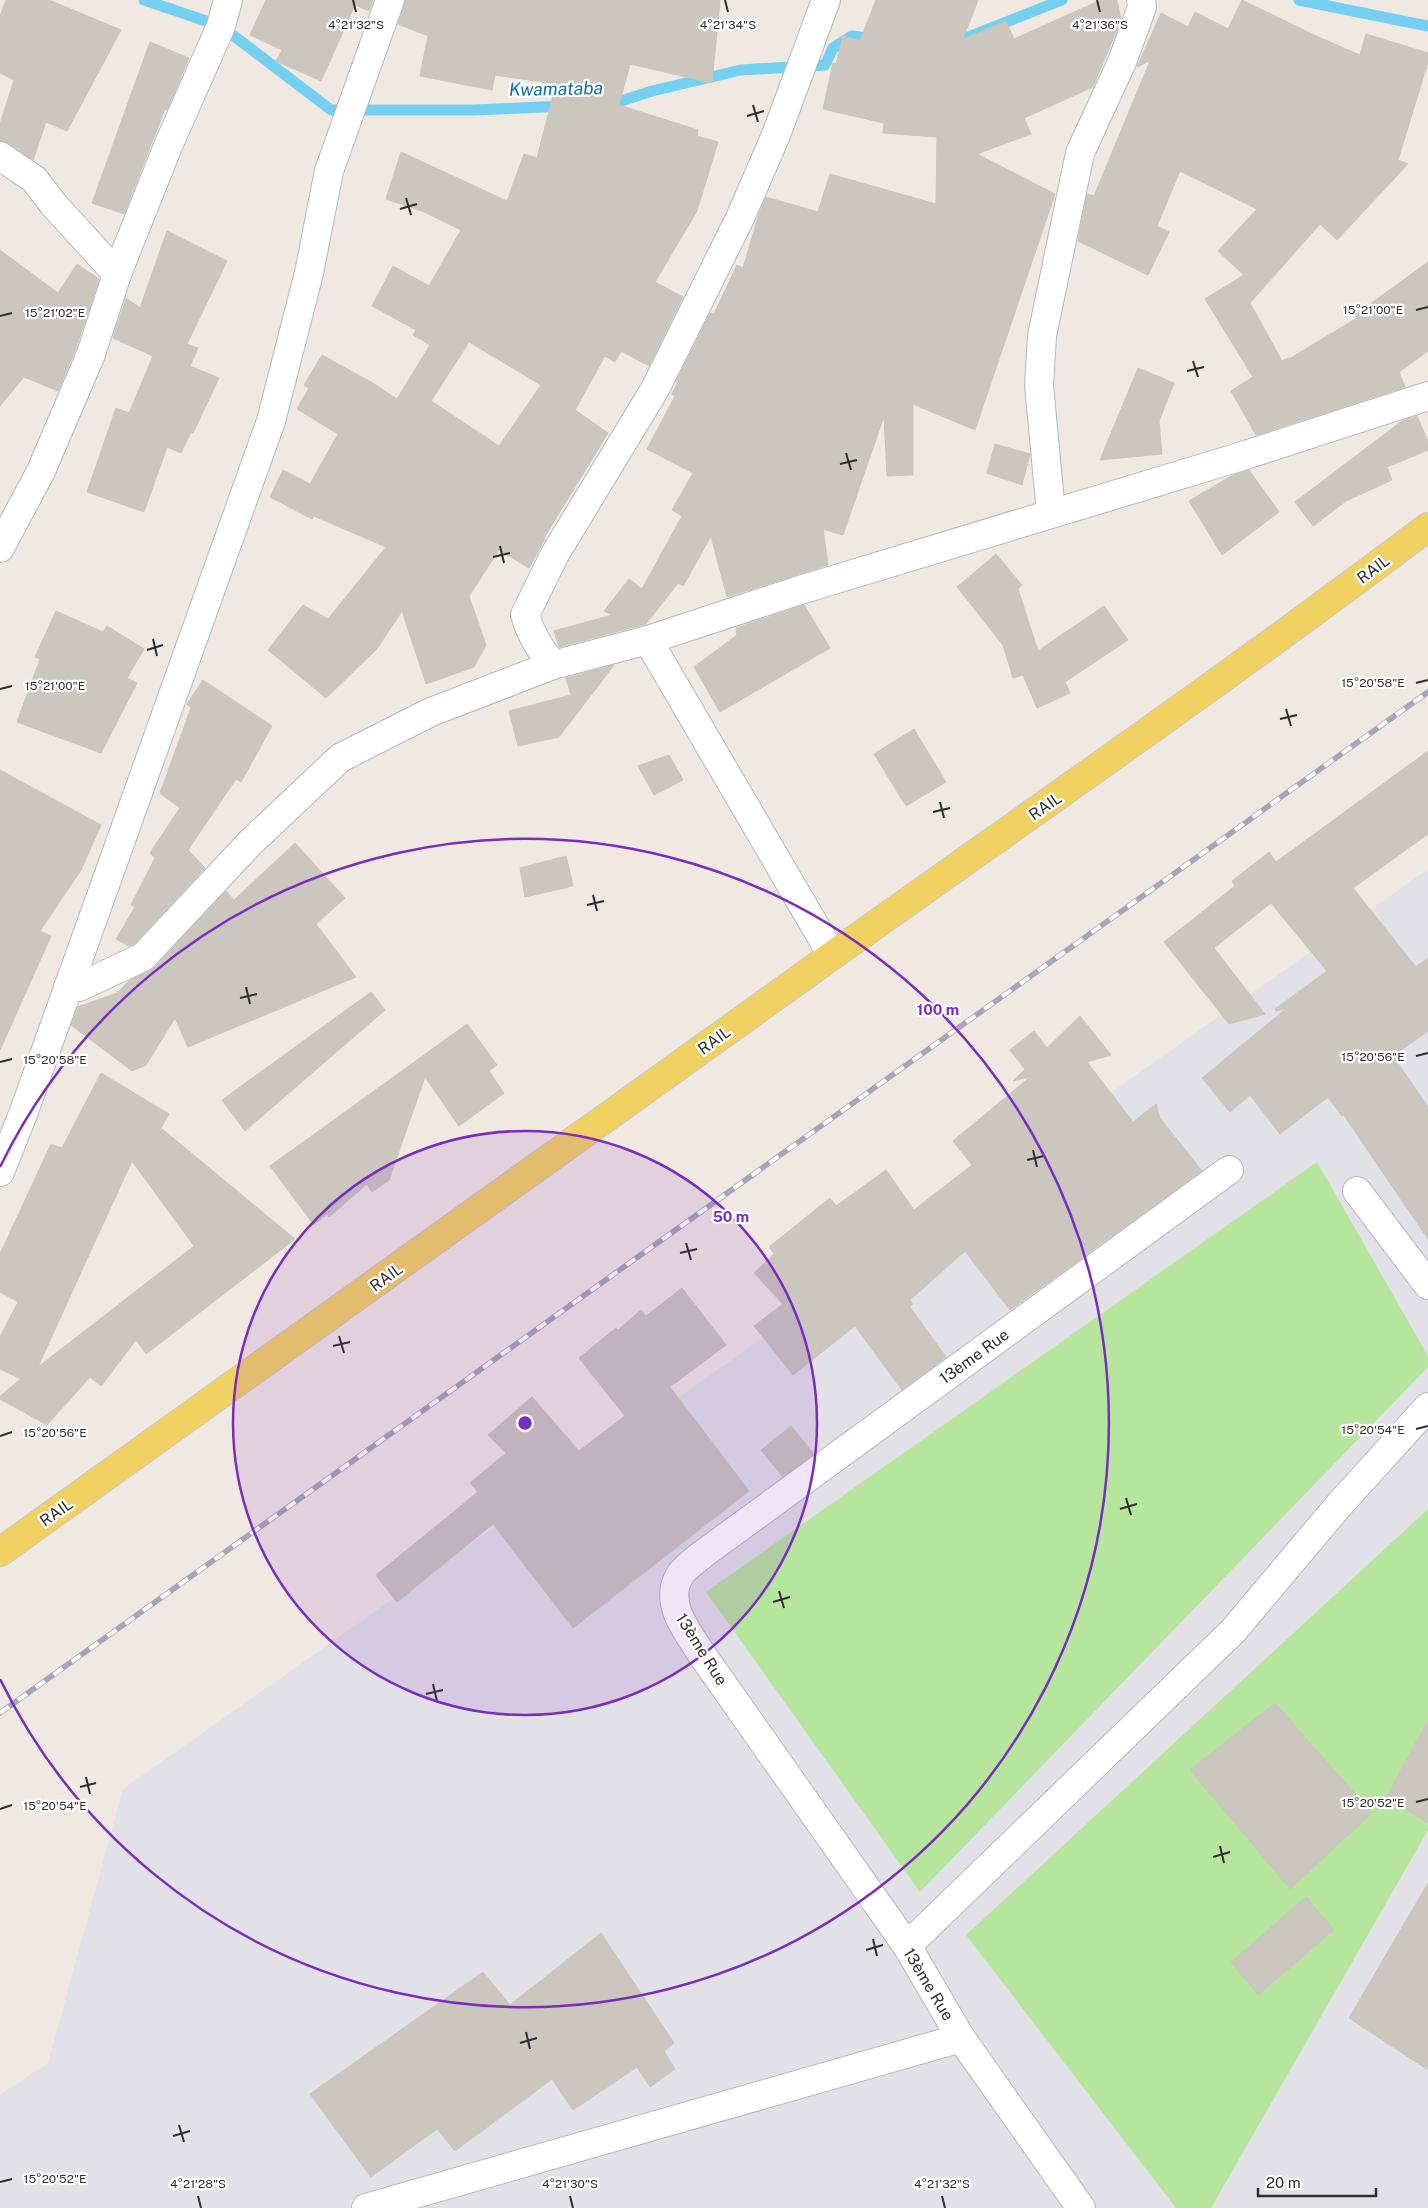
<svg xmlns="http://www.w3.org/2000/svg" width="1428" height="2208" font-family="'Public Sans',sans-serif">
	<rect width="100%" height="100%" fill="#efe9e1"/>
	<polygon fill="#e3e1e8" points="1428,869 1428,2208 0,2208 0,2095 48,2063 123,1789"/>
	<g fill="#b6e59e">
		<polygon points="1317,1162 1428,1356 1428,1367 920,1892 706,1592"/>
		<polygon points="1428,1509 1428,1830 1211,2208 1176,2208 966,1935"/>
	</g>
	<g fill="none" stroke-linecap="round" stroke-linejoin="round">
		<g stroke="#75cff0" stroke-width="11">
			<polyline points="144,0 221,26 331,110 474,110 565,106"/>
			<polyline points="1299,0 1428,26"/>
			<polyline points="950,44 1062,0"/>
			<polyline points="606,106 652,91 741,70 825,65 833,48 852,36 875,39"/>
		</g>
	</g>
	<g fill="#cbc7bf" stroke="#cbc5ba" fill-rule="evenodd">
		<polygon points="6,0 49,0 121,30 67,131 46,122 33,160 9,143 0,141 0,124 14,80 0,73 0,16"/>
		<polygon points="266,0 373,0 369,11 355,5 321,81 276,61 282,50 250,35"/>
		<path d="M 405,0 L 720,0 L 712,83 L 630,64 L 619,105 L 698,130 L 697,136 L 718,142 L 697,211 L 655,282 L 683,297 L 649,366 L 621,351 L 615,362 L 605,356 L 575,410 L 608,433 L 544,538 L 545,539 L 529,568 L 499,550 L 469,596 L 486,645 L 474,667 L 426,684 L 402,611 L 376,650 L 326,698 L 268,650 L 303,605 L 328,619 L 386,547 L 314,516 L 312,519 L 270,497 L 283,470 L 310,484 L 338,434 L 297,409 L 309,388 L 304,385 L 322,355 L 371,382 L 397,399 L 430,345 L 413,335 L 416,330 L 372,306 L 393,266 L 429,286 L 461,230 L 422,211 L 386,199 L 401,152 L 507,201 L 524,154 L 537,158 L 556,84 L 495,75 L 492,90 L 420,76 L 428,36 L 398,24 ZM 469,342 L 541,385 L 499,446 L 431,401 Z"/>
		<polygon points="876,0 978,0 963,39 1006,21 1014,39 1101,0 1117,0 1121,20 1093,87 1024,118 1031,134 977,154 1055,194 975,430 913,404 913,475 887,476 884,416 843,535 823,529 828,565 727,597 711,536 683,586 678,583 646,624 559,647 554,631 612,615 604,611 629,579 642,589 682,516 672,510 693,473 647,449 675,396 672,394 678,382 676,382 710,313 714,314 737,265 743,268 759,214 766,197 818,212 830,174 936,204 937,137 883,133 884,123 823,109 833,63 836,64 843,36 860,41"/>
		<polygon points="1242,0 1316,36 1360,55 1366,34 1428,53 1428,62 1398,160 1408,164 1337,240 1320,224 1250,303 1282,361 1288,358 1289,359 1357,318 1355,315 1428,262 1428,351 1399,372 1405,387 1256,435 1231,391 1253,377 1205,299 1244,275 1218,251 1257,209 1180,171 1157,226 1169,232 1148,275 1078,241 1087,194 1094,196 1150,61 1137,67 1161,13 1188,27 1195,12 1228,29"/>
		<polygon points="150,42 189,58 167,110 165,109 124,214 92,203"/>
		<polygon points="167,231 227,261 187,344 198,348 190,366 219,378 193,433 191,432 181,453 167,447 144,512 87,492 116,408 129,413 153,356 113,338 126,298 140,308"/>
		<polygon points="0,250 58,293 77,264 99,279 76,348 58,391 24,377 0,406"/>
		<polygon points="1138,368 1174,383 1159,421 1162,454 1100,460"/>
		<polygon points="1417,416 1428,442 1428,450 1387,467 1392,480 1346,501 1313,526 1295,502 1402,421"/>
		<polygon points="995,444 1030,454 1022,485 987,473"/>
		<polygon points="1249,470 1279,512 1222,555 1189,501 1231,476"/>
		<polygon points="996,554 1022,585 1018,589 1038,651 1104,606 1128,640 1065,682 1070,693 1037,708 1023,675 1013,678 1003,645 957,587"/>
		<polygon points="804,605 830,648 720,712 694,667 737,635 736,628"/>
		<polygon points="56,611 103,632 107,626 144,649 127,678 137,683 101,753 17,722 40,659 35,657"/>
		<polygon points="614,665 559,737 518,746 509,711 571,695 566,678"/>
		<polygon points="203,680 272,726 241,782 236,779 188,850 205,868 134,944 129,946 116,939 135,907 131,905 155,858 150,853 180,808 160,793 191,708 187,704"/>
		<polygon points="914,729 946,782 906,806 874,754"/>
		<polygon points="1428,751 1428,834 1353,888 1416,967 1428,958 1428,1031 1393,1056 1428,1107 1428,1239 1343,1114 1342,1116 1328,1097 1280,1134 1250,1095 1230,1112 1202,1078 1287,1008 1276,1011 1275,1009 1327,971 1271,903 1214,948 1265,1014 1229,1024 1164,942 1235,886 1232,881 1269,852 1276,862"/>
		<polygon points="669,755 683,780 654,795 638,766"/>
		<polygon points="0,770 101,825 81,870 40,931 51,936 0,1050"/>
		<polygon points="295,843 345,898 316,924 356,977 188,1047 175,1018 146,1065 132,1071 71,1025 78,1007 117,993 129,981 154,968 226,891 234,900"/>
		<polygon points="566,856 573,886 525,897 520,868"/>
		<polygon points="371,992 385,1010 245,1131 222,1100"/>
		<polygon points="1080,1016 1111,1055 1087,1062 1133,1122 1156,1104 1160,1118 1202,1171 1010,1310 965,1251 910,1300 913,1304 910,1307 946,1357 902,1390 855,1326 793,1375 754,1326 783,1304 754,1273 774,1254 769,1247 830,1198 836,1206 886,1170 914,1210 972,1165 953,1141 1030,1077 1013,1081 1025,1069 1010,1050 1034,1031 1047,1048"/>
		<polygon points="467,1024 497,1065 489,1071 504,1093 459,1126 425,1077 389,1180 372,1192 367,1184 329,1217 327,1214 314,1225 270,1166"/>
		<path d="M 101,1073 L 169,1114 L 161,1128 L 295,1239 L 146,1354 L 136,1340 L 101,1386 L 90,1377 L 47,1425 L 0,1399 L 0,1396 L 21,1379 L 0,1369 L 0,1337 L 18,1302 L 0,1292 L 0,1254 L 51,1144 L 62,1148 ZM 132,1161 L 194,1246 L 38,1367 L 87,1259 Z"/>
		<polygon points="682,1288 726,1345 670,1387 749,1491 573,1628 493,1524 397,1602 376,1575 478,1492 470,1483 506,1453 488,1435 532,1397 579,1451 625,1416 579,1358 616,1328 618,1330 641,1310 646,1316"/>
		<polygon points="791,1426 814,1454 783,1477 761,1450"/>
		<polygon points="1275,1703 1372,1813 1290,1889 1190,1770"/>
		<polygon points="1428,1720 1428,1823 1386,1798"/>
		<polygon points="1428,1883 1428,2070 1349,2018"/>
		<polygon points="1306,1897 1334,1930 1258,1995 1231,1962"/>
		<polygon points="601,1933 674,2043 664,2051 675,2069 650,2087 637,2067 573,2110 552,2079 455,2151 437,2129 371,2177 310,2094 483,1972 510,2005"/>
	</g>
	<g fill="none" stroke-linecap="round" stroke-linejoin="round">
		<defs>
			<g id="minor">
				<polyline points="0,156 34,179 54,205 117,274"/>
				<polyline points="1051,513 1039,385 1042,336 1080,153 1122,62 1142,7 1141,0"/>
				<polyline points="0,548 41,471 91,354 117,274 168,146 221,26 228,0"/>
				<polyline points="648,640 832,955"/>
				<path d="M 553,665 C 540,649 531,635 525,615 L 555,554 L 655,389 L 740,218 L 776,135 L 826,0"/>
				<polyline points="68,987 79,987 143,957 250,843 340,758 431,712 553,665 648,640 797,591 1236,458 1428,396"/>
				<polyline points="0,1172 23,1114 271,421 309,273 329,171 390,0"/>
				<polyline points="1357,1191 1428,1285"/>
				<polyline points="907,1946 1233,1631 1340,1504 1428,1407"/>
				<polyline points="366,2208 961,2038"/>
				<path d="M 1081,2208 L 961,2038 L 907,1946 L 705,1659 C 690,1635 662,1604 680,1575 C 685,1567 696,1560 703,1554 L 1229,1170"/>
			</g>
			<path id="major" d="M 0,1552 C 278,1354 554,1153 833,955 C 1032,813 1233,674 1428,527"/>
		</defs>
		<use href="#minor" stroke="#b4b7c1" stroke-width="30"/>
		<use href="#major" stroke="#c9c9c9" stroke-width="30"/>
		<use href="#minor" stroke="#fff" stroke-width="28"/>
		<use href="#major" stroke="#f2d163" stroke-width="28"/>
		<defs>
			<polyline id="rail" points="0,1713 1428,692"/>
		</defs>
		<use href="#rail" stroke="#a3a6b8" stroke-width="5.5"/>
		<use href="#rail" stroke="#fff" stroke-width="4" stroke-dasharray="11" stroke-linecap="butt"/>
	</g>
	<path fill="none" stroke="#2e2e2e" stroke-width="2" d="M 353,0 L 356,12M 725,0 L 728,12M 1097,0 L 1100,12M 753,105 L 758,122M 747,116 L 764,111M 406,198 L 411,215M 400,209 L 417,204M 1416,310 L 1428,307M 0,316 L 12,313M 1193,361 L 1198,377M 1187,371 L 1204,367M 846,453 L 851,470M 840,464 L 857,460M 500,546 L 504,563M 493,557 L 510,553M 153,639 L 157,656M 147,650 L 163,645M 1416,683 L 1428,680M 0,689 L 12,686M 1286,709 L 1291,726M 1280,719 L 1297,715M 940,802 L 944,818M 933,812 L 950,808M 593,895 L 597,911M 587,905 L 604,901M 246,987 L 250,1004M 240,998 L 257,994M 1416,1056 L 1428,1053M 0,1062 L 12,1059M 1033,1150 L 1037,1167M 1027,1160 L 1044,1156M 686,1243 L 691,1260M 680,1253 L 697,1249M 339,1336 L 344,1353M 333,1346 L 350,1342M 1416,1429 L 1428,1426M 0,1436 L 12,1432M 1126,1498 L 1131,1515M 1120,1509 L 1137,1504M 779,1591 L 784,1608M 773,1602 L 790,1597M 433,1684 L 437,1701M 426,1694 L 443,1690M 86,1777 L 90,1794M 80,1787 L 96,1783M 1416,1802 L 1428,1799M 0,1809 L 12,1805M 1220,1846 L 1224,1863M 1213,1857 L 1230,1852M 873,1939 L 877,1956M 866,1950 L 883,1945M 526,2032 L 530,2049M 520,2043 L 537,2038M 179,2125 L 184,2142M 173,2136 L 190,2131M 0,2182 L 12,2179M 198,2196 L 201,2208M 570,2196 L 573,2208M 942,2196 L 945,2208"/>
	<circle cx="525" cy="1423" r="292" fill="#7b2cbf" fill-opacity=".12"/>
	<g fill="none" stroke="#7b2cbf" stroke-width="2.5">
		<circle cx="525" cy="1423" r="292"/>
		<path d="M0 1167A584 584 0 1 1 0 1679"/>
	</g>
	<g text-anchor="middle" stroke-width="4.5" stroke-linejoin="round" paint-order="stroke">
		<g font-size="16" fill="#2e2e2e" stroke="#fff">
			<text transform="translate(1373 569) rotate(-37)" y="6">RAIL</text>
			<text transform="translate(1045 806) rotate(-35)" y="6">RAIL</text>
			<text transform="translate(714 1040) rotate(-36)" y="6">RAIL</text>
			<text transform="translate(386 1277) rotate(-36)" y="6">RAIL</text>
			<text transform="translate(974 1356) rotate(-36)" y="6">13ème Rue</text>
			<text transform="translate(56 1512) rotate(-35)" y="6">RAIL</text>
			<text transform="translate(702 1649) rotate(58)" y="6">13ème Rue</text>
			<text transform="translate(929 1984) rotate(59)" y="6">13ème Rue</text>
		</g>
		<g font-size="18" font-style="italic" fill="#0d6fa3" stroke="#fff">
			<text transform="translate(556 89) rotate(-1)" y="6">Kwamataba</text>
		</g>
	</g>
	<g font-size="12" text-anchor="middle" fill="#2e2e2e" stroke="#fff" stroke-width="4.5" stroke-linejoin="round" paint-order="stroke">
		<text x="356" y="29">4°21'32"S</text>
		<text x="728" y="29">4°21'34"S</text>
		<text x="1100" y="29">4°21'36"S</text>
		<text x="1373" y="314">15°21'00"E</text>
		<text x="55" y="317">15°21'02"E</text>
		<text x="1373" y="687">15°20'58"E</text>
		<text x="55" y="690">15°21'00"E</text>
		<text x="1373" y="1061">15°20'56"E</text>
		<text x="55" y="1064">15°20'58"E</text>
		<text x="1373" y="1434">15°20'54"E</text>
		<text x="55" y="1437">15°20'56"E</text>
		<text x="1373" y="1807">15°20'52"E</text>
		<text x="55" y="1810">15°20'54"E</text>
		<text x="55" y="2183">15°20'52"E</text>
		<text x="198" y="2188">4°21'28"S</text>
		<text x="570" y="2188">4°21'30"S</text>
		<text x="942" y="2188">4°21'32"S</text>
	</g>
	<circle cx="525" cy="1423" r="8" fill="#7b2cbf" stroke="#fff" stroke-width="2.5"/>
	<g font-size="15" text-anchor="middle" font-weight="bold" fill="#7b2cbf" stroke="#fff" stroke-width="4.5" stroke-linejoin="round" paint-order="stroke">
		<text x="938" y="1015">100 m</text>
		<text x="731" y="1222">50 m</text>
	</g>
	<path d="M1258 2188v8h118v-8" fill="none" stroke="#2e2e2e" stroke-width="2.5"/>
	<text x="1266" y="2188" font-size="15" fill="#2e2e2e" stroke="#ffffff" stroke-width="4" paint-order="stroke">20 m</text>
</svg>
